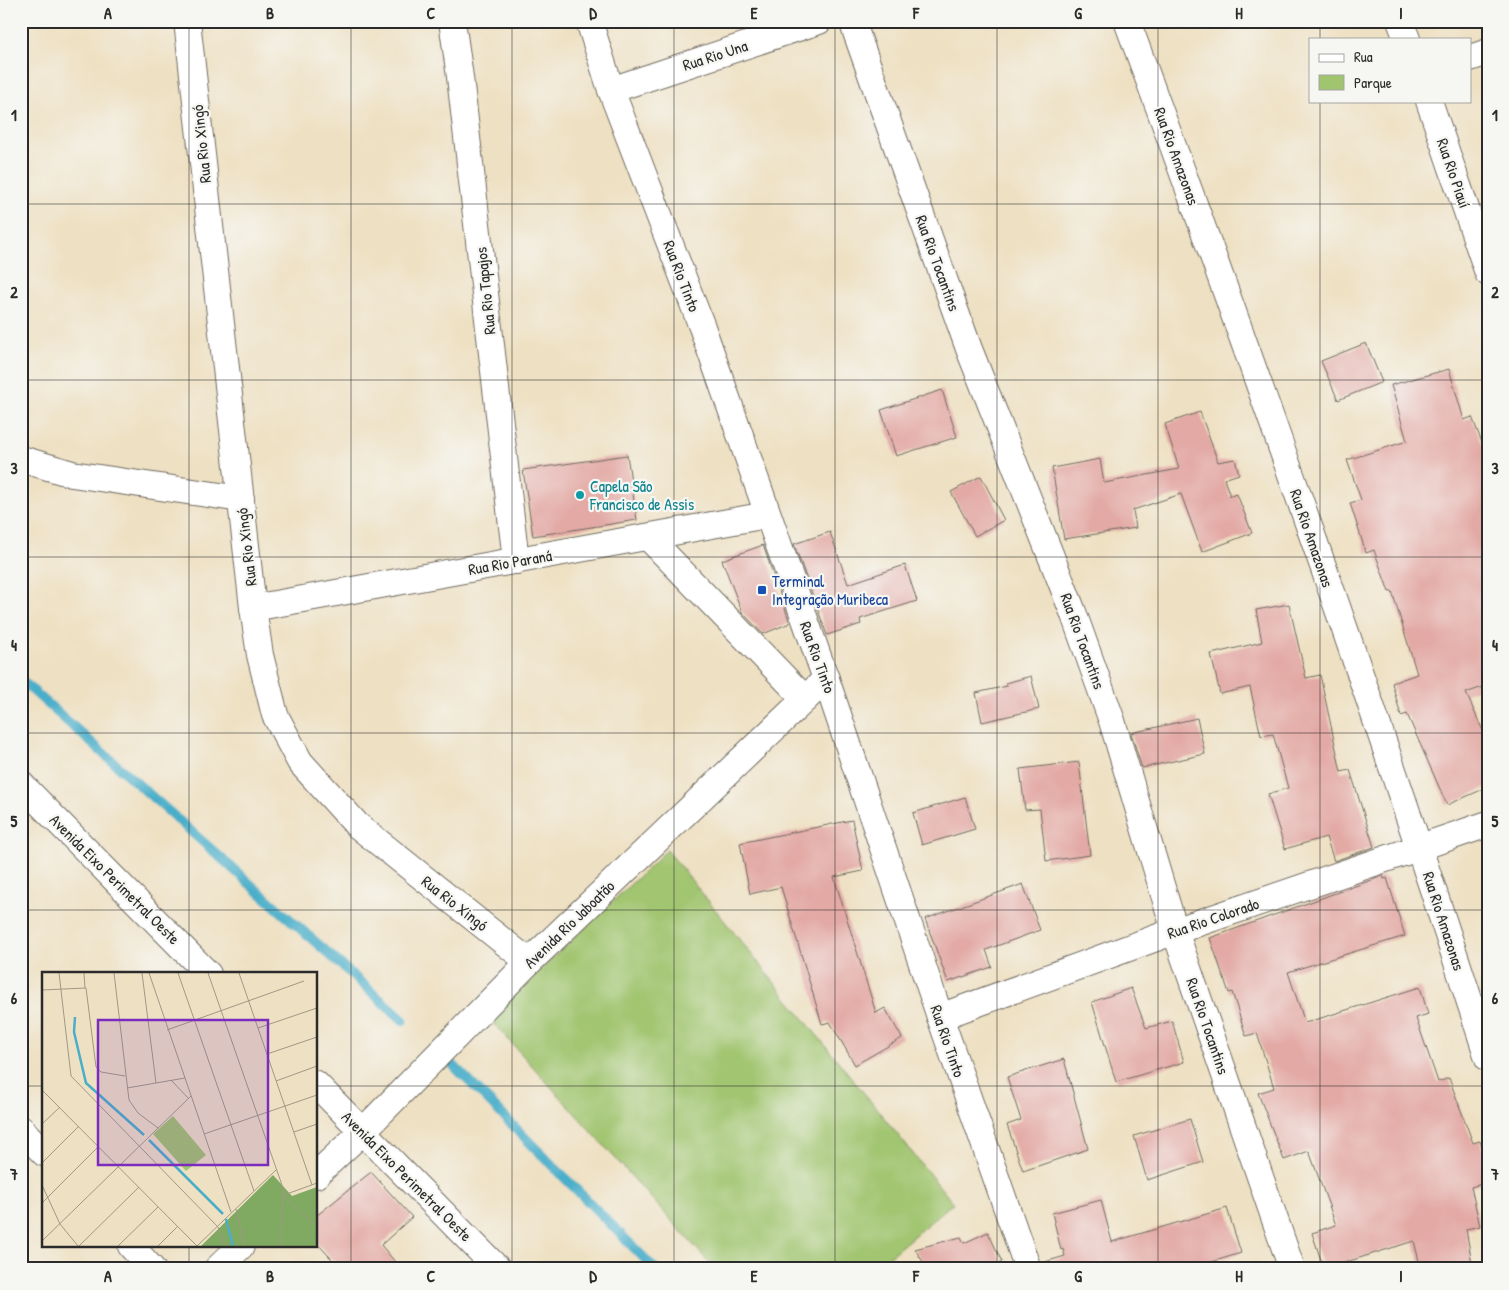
<svg xmlns="http://www.w3.org/2000/svg" width="1509" height="1290" font-family="'Patrick Hand',sans-serif">
	<rect width="100%" height="100%" fill="#f6f6f2"/>
	<filter id="ink" filterUnits="userSpaceOnUse"><feTurbulence type="fractalNoise" baseFrequency=".02" numOctaves="2"/><feDisplacementMap in="SourceGraphic" scale="10" xChannelSelector="R" yChannelSelector="G"/><feConvolveMatrix kernelMatrix="1 2 1 2 8 2 1 2 1" color-interpolation-filters="sRGB"/></filter>
	<filter id="wash" filterUnits="userSpaceOnUse"><feTurbulence type="fractalNoise" baseFrequency=".0096" numOctaves="4" result="noise"/><feDisplacementMap in="SourceGraphic" scale="20" xChannelSelector="R" yChannelSelector="G"/><feGaussianBlur stdDeviation="1.12" result="paint"/><feColorMatrix in="noise" values="0 0 0 0 0 0 0 0 0 0 0 0 0 0 0 0 0 1.4 0 .05"/><feComposite in="paint" operator="in"/></filter>
	<g filter="url(#wash)">
		<rect width="100%" height="100%" fill="#eee0c2"/>
		<polygon fill="#a1c56f" stroke="#66784d" points="667,850 953,1203 874,1269 715,1269 489,1018"/>
		<g fill="none" stroke-linecap="round" stroke-linejoin="round">
			<g stroke="#4aaec9" stroke-width="10">
				<polyline points="21,680 403,1020"/>
				<polyline points="450,1062 655,1269"/>
			</g>
		</g>
		<g id="blocks">
			<g fill="#e3a9a4">
				<polygon points="1366,343 1382,382 1338,400 1321,361"/>
				<polygon points="1449,369 1464,420 1472,417 1488,458 1488,685 1466,693 1488,742 1488,787 1447,805 1407,714 1401,716 1392,683 1417,674 1392,591 1389,592 1374,550 1366,553 1350,503 1361,500 1347,460 1407,441 1391,385"/>
				<polygon points="942,390 957,437 896,456 881,410"/>
				<polygon points="1200,412 1218,462 1235,459 1239,474 1224,479 1230,496 1237,494 1252,533 1202,552 1181,494 1133,510 1136,528 1064,539 1052,468 1100,459 1104,483 1179,469 1165,424"/>
				<polygon points="627,455 637,520 533,536 523,470"/>
				<polygon points="981,476 1004,520 975,536 951,492"/>
				<polygon points="830,532 848,584 905,565 917,601 860,619 861,624 827,635 794,544"/>
				<polygon points="763,545 790,623 763,634 742,612 722,560"/>
				<polygon points="1289,604 1306,678 1320,675 1341,772 1350,770 1374,847 1334,861 1326,837 1285,849 1268,794 1288,788 1273,734 1261,736 1250,687 1220,694 1211,654 1262,642 1256,610"/>
				<polygon points="1031,676 1039,709 982,722 976,693 1007,686 1006,683"/>
				<polygon points="1197,718 1205,754 1142,768 1131,733"/>
				<polygon points="1079,762 1090,855 1046,861 1040,809 1025,810 1020,769"/>
				<polygon points="965,797 975,829 922,845 913,813"/>
				<polygon points="852,820 863,871 834,877 876,1013 885,1008 902,1038 855,1065 830,1022 822,1024 781,887 750,894 740,843"/>
				<polygon points="1383,876 1384,879 1387,878 1405,936 1288,972 1305,1023 1420,987 1428,1014 1416,1018 1438,1082 1449,1078 1473,1143 1480,1141 1488,1166 1488,1182 1471,1187 1480,1226 1466,1229 1473,1269 1421,1269 1414,1241 1324,1269 1312,1233 1336,1225 1309,1151 1284,1160 1258,1093 1274,1088 1257,1033 1246,1036 1232,992 1229,993 1210,938"/>
				<polygon points="1023,884 1040,930 986,950 992,967 948,982 925,919"/>
				<polygon points="1131,988 1146,1028 1172,1021 1184,1062 1116,1082 1092,1002"/>
				<polygon points="1064,1059 1088,1149 1023,1171 1007,1125 1021,1120 1007,1077"/>
				<polygon points="1190,1119 1203,1162 1147,1180 1134,1136"/>
				<polygon points="371,1172 412,1217 381,1245 401,1269 341,1269 316,1242 316,1216"/>
				<polygon points="1101,1200 1112,1242 1227,1208 1241,1253 1189,1269 1046,1269 1045,1262 1065,1256 1063,1249 1061,1250 1052,1213"/>
				<polygon points="988,1232 1002,1262 988,1269 909,1269 923,1262 915,1249 961,1237 964,1243"/>
			</g>
		</g>
	</g>
	<g filter="url(#ink)">
		<use href="#blocks" fill-opacity="0" stroke="#6f6a60" stroke-width="1"/>
		<g fill="none" stroke-linecap="round" stroke-linejoin="round">
			<defs>
				<g id="street">
					<polyline points="187,21 253,608 260,655 275,715 300,762 357,825 529,962"/>
					<polyline points="452,21 460,77 516,561"/>
					<polyline points="589,21 611,90 702,327 826,679 940,1017 1028,1269"/>
					<polyline points="852,21 969,349 1073,612 1112,721 1175,931 1292,1269"/>
					<path d="M 1127,21 C 1254,364 1376,710 1488,1058"/>
					<polyline points="1400,21 1407,39"/>
					<polyline points="1470,58 1488,52"/>
					<polyline points="611,90 819,21"/>
					<polyline points="1429,101 1488,273"/>
					<polyline points="21,459 72,474 241,499"/>
					<polyline points="648,537 805,699"/>
					<polyline points="253,608 767,515"/>
					<polyline points="21,784 208,974"/>
					<polyline points="940,1017 1175,931 1488,824"/>
					<polyline points="316,1084 498,1269"/>
					<polyline points="21,1129 44,1153"/>
					<polyline points="316,1175 363,1131 529,962 826,679"/>
					<polyline points="131,1246 152,1269"/>
					<polyline points="217,1269 241,1246"/>
				</g>
			</defs>
			<use href="#street" stroke="#6f6a60" stroke-width="28"/>
			<use href="#street" stroke="#fff" stroke-width="26"/>
		</g>
	</g>
	<path fill="none" stroke="#2b2b2b" stroke-width="1" stroke-opacity="0.55" d="M 189,21 L 189,974M 351,21 L 351,1269M 512,21 L 512,1269M 674,21 L 674,1269M 835,21 L 835,1269M 997,21 L 997,1269M 1158,21 L 1158,1269M 1320,21 L 1320,39M 1320,101 L 1320,1269M 21,204 L 1488,204M 21,380 L 1488,380M 21,557 L 1488,557M 21,733 L 1488,733M 21,910 L 1488,910M 21,1086 L 44,1086M 316,1086 L 1488,1086M 189,1246 L 189,1269"/>
	<circle fill="#0f9aa8" stroke="#f6f6f2" stroke-width="2" cx="580" cy="495" r="5"/>
	<rect fill="#1a4fb4" stroke="#f6f6f2" stroke-width="2" x="757" y="585" width="10" height="10" rx="2.5"/>
	<g text-anchor="middle" stroke-width="4.5" stroke-linejoin="round" paint-order="stroke">
		<g font-size="16" fill="#2b2b2b" stroke="#f6f6f2">
			<text transform="translate(715 55) rotate(-18)" y="6">Rua Rio Una</text>
			<text transform="translate(201 144) rotate(-96)" y="6">Rua Rio Xingó</text>
			<text transform="translate(1177 156) rotate(70)" y="6">Rua Rio Amazonas</text>
			<text transform="translate(1454 173) rotate(71)" y="6">Rua Rio Piauí</text>
			<text transform="translate(938 263) rotate(70)" y="6">Rua Rio Tocantins</text>
			<text transform="translate(682 276) rotate(69)" y="6">Rua Rio Tinto</text>
			<text transform="translate(485 291) rotate(-96)" y="6">Rua Rio Tapajos</text>
			<text transform="translate(1312 538) rotate(71)" y="6">Rua Rio Amazonas</text>
			<text transform="translate(246 547) rotate(-97)" y="6">Rua Rio Xingó</text>
			<text transform="translate(510 562) rotate(-10)" y="6">Rua Rio Paraná</text>
			<text transform="translate(1083 641) rotate(70)" y="6">Rua Rio Tocantins</text>
			<text transform="translate(818 657) rotate(70)" y="6">Rua Rio Tinto</text>
			<text transform="translate(115 879) rotate(45)" y="6">Avenida Eixo Perimetral Oeste</text>
			<text transform="translate(455 903) rotate(38)" y="6">Rua Rio Xingó</text>
			<text transform="translate(1213 918) rotate(-19)" y="6">Rua Rio Colorado</text>
			<text transform="translate(1444 921) rotate(72)" y="6">Rua Rio Amazonas</text>
			<text transform="translate(569 924) rotate(-44)" y="6">Avenida Rio Jaboatão</text>
			<text transform="translate(1208 1026) rotate(71)" y="6">Rua Rio Tocantins</text>
			<text transform="translate(948 1041) rotate(71)" y="6">Rua Rio Tinto</text>
			<text transform="translate(407 1176) rotate(45)" y="6">Avenida Eixo Perimetral Oeste</text>
		</g>
		<g font-size="16" fill="#0d838f" stroke="#f6f6f2" text-anchor="start">
			<text x="590" y="492">Capela São<tspan x="590" dy="18">Francisco de Assis</tspan></text>
		</g>
		<g font-size="16" fill="#164399" stroke="#f6f6f2" text-anchor="start">
			<text x="772" y="587">Terminal<tspan x="772" dy="18">Integração Muribeca</tspan></text>
		</g>
	</g>
	<g transform="translate(42 972)">
		<rect width="275" height="275" fill="#eee0c2"/>
		<path d="M 131,144 L 164,183 L 144,199 L 111,162 Z" fill="#a1c56f"/>
		<path d="M 231,203 L 250,224 L 275,215 L 275,274 L 159,274 Z" fill="#80aa62"/>
		<path fill="none" stroke="#4aaec9" stroke-width="2.5" d="M 33,45 L 32,60 L 44,111 L 102,163M 107,168 L 181,242M 184,247 L 191,274"/>
		<path fill="none" stroke="#a09886" stroke-width="1" d="M 17,1 L 29,104 L 176,255 L 183,274M 42,1 L 43,16M 72,1 L 87,128 L 96,141 L 116,156M 100,1 L 114,111M 107,1 L 189,240M 136,1 L 212,219M 166,1 L 241,216 L 239,274M 197,1 L 270,213M 0,18 L 44,16 L 54,95 L 59,100 L 83,104M 216,56 L 275,36M 125,58 L 262,9M 225,82 L 275,65M 129,108 L 147,127M 234,109 L 275,94M 85,116 L 143,106M 0,118 L 155,274 L 234,198M 0,152 L 18,135M 252,160 L 275,152M 162,162 L 275,123M 0,191 L 37,154M 0,213 L 18,252 L 36,274M 242,223 L 275,211M 242,225 L 275,254M 0,231 L 57,174M 194,237 L 202,274M 0,269 L 149,124M 37,274 L 97,215M 76,274 L 116,235M 116,274 L 136,254"/>
		<path fill="#7b2cbf" fill-opacity="0.15" stroke="#7b2cbf" stroke-width="2.5" d="M 56,48 L 226,48 L 226,193 L 56,193 Z"/>
		<rect width="275" height="275" fill="none" stroke="#2b2b2b" stroke-width="2.5"/>
	</g>
	<rect width="1509" height="1290" fill="none" stroke="#f6f6f2" stroke-width="55"/>
	<rect x="1309" y="38" width="162" height="65" fill="#f6f6f2" stroke="#a5a5a2"/>
	<rect x="1319" y="54" width="25" height="8" fill="#ffffff" stroke="#a5a5a2"/>
	<text x="1354" y="62" font-size="15" fill="#2b2b2b">Rua</text>
	<rect x="1319" y="75" width="25" height="15" fill="#a1c56f" stroke="#a5a5a2"/>
	<text x="1354" y="88" font-size="15" fill="#2b2b2b">Parque</text>
	<rect x="28" y="28" width="1454" height="1234" fill="none" stroke="#2b2b2b" stroke-width="2"/>
	<g font-size="16" text-anchor="middle" font-weight="bold" fill="#2b2b2b">
		<text x="108" y="19">A</text>
		<text x="270" y="19">B</text>
		<text x="431" y="19">C</text>
		<text x="593" y="19">D</text>
		<text x="754" y="19">E</text>
		<text x="916" y="19">F</text>
		<text x="1078" y="19">G</text>
		<text x="1239" y="19">H</text>
		<text x="1401" y="19">I</text>
		<text x="14" y="121">1</text>
		<text x="1495" y="121">1</text>
		<text x="14" y="298">2</text>
		<text x="1495" y="298">2</text>
		<text x="14" y="474">3</text>
		<text x="1495" y="474">3</text>
		<text x="14" y="651">4</text>
		<text x="1495" y="651">4</text>
		<text x="14" y="827">5</text>
		<text x="1495" y="827">5</text>
		<text x="14" y="1004">6</text>
		<text x="1495" y="1004">6</text>
		<text x="14" y="1180">7</text>
		<text x="1495" y="1180">7</text>
		<text x="108" y="1282">A</text>
		<text x="270" y="1282">B</text>
		<text x="431" y="1282">C</text>
		<text x="593" y="1282">D</text>
		<text x="754" y="1282">E</text>
		<text x="916" y="1282">F</text>
		<text x="1078" y="1282">G</text>
		<text x="1239" y="1282">H</text>
		<text x="1401" y="1282">I</text>
	</g>
</svg>
